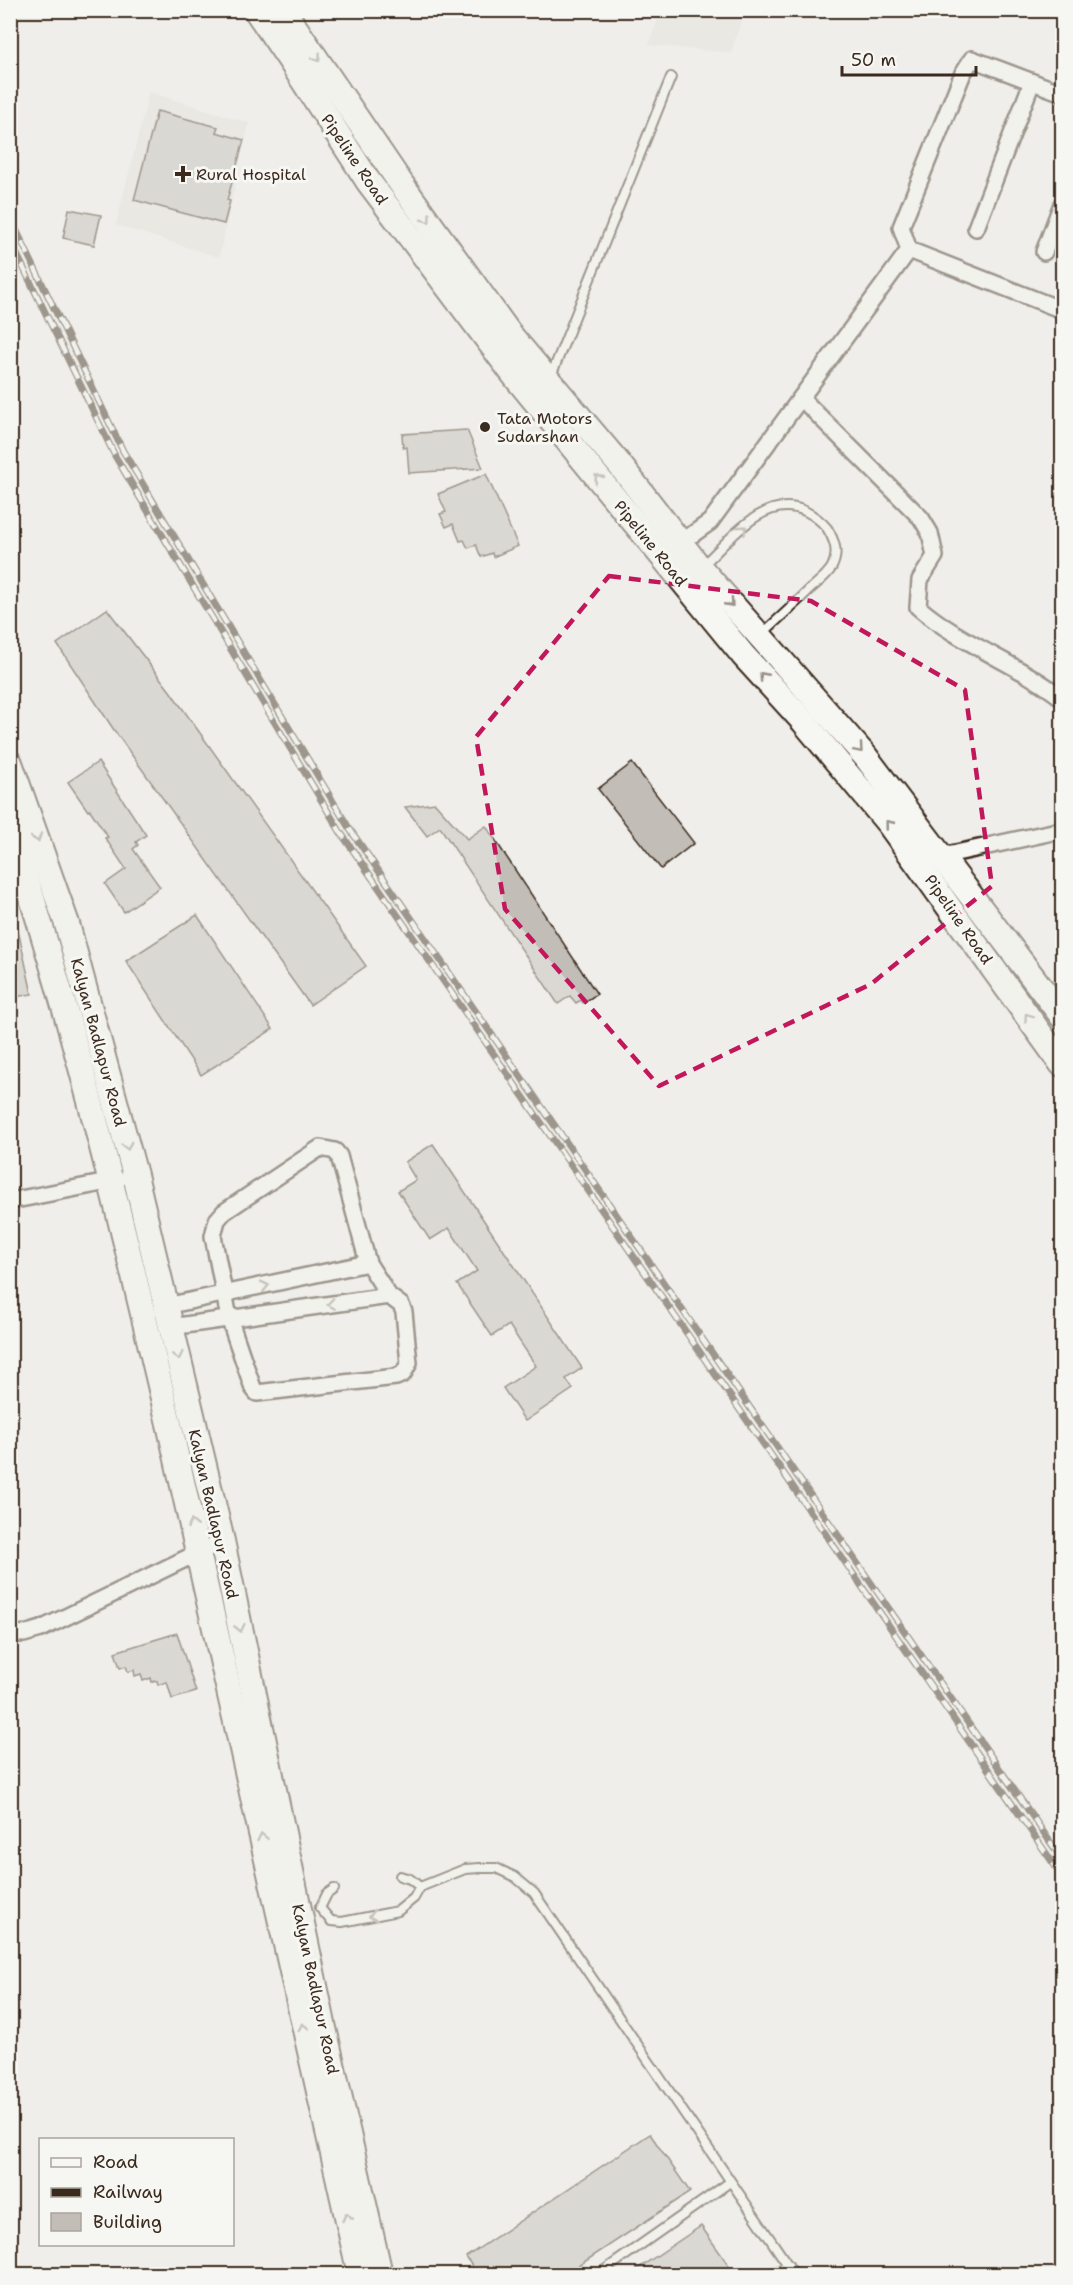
<svg xmlns="http://www.w3.org/2000/svg" width="1073" height="2285" font-family="'Shantell Sans',sans-serif">
	<rect width="100%" height="100%" fill="#efeeea"/>
	<filter id="ink" filterUnits="userSpaceOnUse"><feTurbulence type="fractalNoise" baseFrequency=".0167" numOctaves="2"/><feDisplacementMap in="SourceGraphic" scale="12" xChannelSelector="R" yChannelSelector="G"/><feConvolveMatrix kernelMatrix="1 2 1 2 8 2 1 2 1" color-interpolation-filters="sRGB"/></filter>
	<g filter="url(#ink)">
		<g fill="#e2dfdb">
			<polygon points="661,10 744,10 744,11 731,53 649,45"/>
			<polygon points="149,92 249,123 219,257 116,225"/>
		</g>
		<g fill="#c2bdb7" stroke="#3b2a1e" stroke-width="1.5">
			<polygon points="157,111 218,127 216,132 244,140 227,200 230,201 224,224 134,200"/>
			<polygon points="69,209 101,215 94,245 63,238"/>
			<polygon points="467,430 483,468 409,473 407,447 403,448 402,434"/>
			<polygon points="486,474 518,546 493,557 492,553 481,557 476,545 468,548 464,540 460,541 453,524 446,527 440,514 446,512 438,494"/>
			<polygon points="107,609 170,691 366,966 310,1005 114,730 57,644"/>
			<polygon points="98,762 146,835 136,842 138,845 133,849 160,887 124,912 105,884 126,869 105,838 108,837 90,810 88,811 68,782"/>
			<polygon points="632,763 694,843 661,869 598,789"/>
			<polygon points="435,803 467,839 486,826 597,994 583,1003 581,1000 576,1003 570,996 558,1004 440,827 427,836 405,807"/>
			<polygon points="197,915 273,1029 201,1075 126,961"/>
			<polygon points="17,925 32,994 10,998 10,926"/>
			<polygon points="433,1144 582,1368 566,1379 573,1389 525,1421 503,1388 536,1366 509,1325 492,1336 457,1284 477,1271 449,1228 430,1240 398,1191 416,1180 405,1162"/>
			<polygon points="177,1633 196,1692 172,1699 167,1682 158,1685 157,1681 152,1682 151,1678 143,1681 141,1674 135,1676 134,1670 128,1672 126,1666 120,1668 115,1652"/>
			<polygon points="650,2134 690,2192 566,2274 477,2274 466,2257"/>
			<polygon points="701,2226 735,2274 630,2274"/>
		</g>
		<g fill="none" stroke-linecap="round" stroke-linejoin="round">
			<defs>
				<g id="lane">
					<polyline points="551,376 671,77"/>
					<path d="M 703,565 C 730,540 764,493 805,511 C 813,515 822,522 827,528 C 835,541 839,553 832,567 C 827,576 817,583 809,590 C 794,605 778,619 762,634"/>
					<polyline points="400,1876 410,1879 420,1887"/>
					<polyline points="320,1908 331,1921 342,1922 398,1911 414,1898 420,1887 465,1869 480,1868 496,1868 515,1877 534,1893 794,2274"/>
					<polyline points="320,1908 327,1894 334,1889"/>
					<polyline points="599,2274 730,2182"/>
					<polyline points="775,2274 788,2265"/>
				</g>
				<g id="street">
					<polyline points="976,228 1032,82"/>
					<polyline points="909,250 1062,310"/>
					<polyline points="1044,252 1062,204"/>
					<path d="M 801,398 L 921,518 L 930,533 L 935,556 L 920,580 L 918,607 C 962,645 1017,663 1062,698"/>
					<polyline points="673,543 693,534 710,522 909,250 901,227 963,73 972,59 1062,93"/>
					<polyline points="933,858 1062,830"/>
					<polygon points="320,1148 335,1151 339,1156 368,1263 389,1296 401,1305 404,1312 409,1363 403,1374 396,1377 257,1393 253,1388 229,1318 213,1236 217,1220 224,1212"/>
					<polyline points="10,1201 118,1180"/>
					<polyline points="166,1306 368,1263"/>
					<polyline points="171,1327 389,1296"/>
					<polyline points="10,1633 24,1634 41,1629 222,1541"/>
				</g>
				<g id="primary">
					<polyline points="256,10 292,63 368,181 518,380 743,655 804,722 889,824 1062,1064"/>
					<polyline points="283,10 402,185 511,336 619,464 700,568 865,756 1062,1016"/>
					<polyline points="10,763 67,924 135,1175 222,1541 323,2024 380,2274"/>
					<path d="M 10,829 C 75,1026 123,1227 170,1428 C 235,1710 295,1993 360,2274"/>
				</g>
			</defs>
			<use href="#lane" stroke="#3b2a1e" stroke-width="12"/>
			<use href="#street" stroke="#3b2a1e" stroke-width="20"/>
			<use href="#primary" stroke="#3b2a1e" stroke-width="28"/>
			<use href="#lane" stroke="#f6f6f2" stroke-width="8"/>
			<use href="#street" stroke="#f6f6f2" stroke-width="15"/>
			<use href="#primary" stroke="#f6f6f2" stroke-width="24"/>
			<defs>
				<g id="rail">
					<polyline points="10,217 123,451 349,828 1062,1859"/>
					<polyline points="10,240 115,456 341,833 1062,1876"/>
				</g>
			</defs>
			<use href="#rail" stroke="#3b2a1e" stroke-width="7"/>
			<use href="#rail" stroke="#f6f6f2" stroke-width="4.5" stroke-dasharray="14" stroke-linecap="butt"/>
		</g>
		<defs><path id="oneway-chevron" d="M-2-3.5L2.5 0L-2 3.5" fill="none" stroke-width="1.6" stroke-linecap="round" stroke-linejoin="round" transform="scale(1.5)"/></defs>
		<g stroke="#989088">
			<use href="#oneway-chevron" transform="translate(317 58) rotate(56)"/>
			<use href="#oneway-chevron" transform="translate(427 219) rotate(54)"/>
			<use href="#oneway-chevron" transform="translate(598 478) rotate(-129)"/>
			<use href="#oneway-chevron" transform="translate(743 529) rotate(-43)"/>
			<use href="#oneway-chevron" transform="translate(730 603) rotate(48)"/>
			<use href="#oneway-chevron" transform="translate(763 676) rotate(-132)"/>
			<use href="#oneway-chevron" transform="translate(859 749) rotate(49)"/>
			<use href="#oneway-chevron" transform="translate(889 824) rotate(-129)"/>
			<use href="#oneway-chevron" transform="translate(37 838) rotate(71)"/>
			<use href="#oneway-chevron" transform="translate(1028 1017) rotate(-125)"/>
			<use href="#oneway-chevron" transform="translate(127 1146) rotate(75)"/>
			<use href="#oneway-chevron" transform="translate(265 1286) rotate(-13)"/>
			<use href="#oneway-chevron" transform="translate(331 1304) rotate(172)"/>
			<use href="#oneway-chevron" transform="translate(178 1356) rotate(77)"/>
			<use href="#oneway-chevron" transform="translate(192 1524) rotate(-103)"/>
			<use href="#oneway-chevron" transform="translate(240 1628) rotate(78)"/>
			<use href="#oneway-chevron" transform="translate(262 1837) rotate(-102)"/>
			<use href="#oneway-chevron" transform="translate(373 1916) rotate(168)"/>
			<use href="#oneway-chevron" transform="translate(303 2027) rotate(-103)"/>
			<use href="#oneway-chevron" transform="translate(347 2217) rotate(-103)"/>
		</g>
	</g>
	<path d="M0 0H1073V2285H0ZM 609,576 L 811,601 L 965,690 L 992,886 L 871,984 L 659,1086 L 505,909 L 476,737 Z" fill="#efeeea" fill-opacity=".55" fill-rule="evenodd"/>
	<path fill="none" stroke="#c2185b" stroke-width="4.5" stroke-dasharray="12 8" stroke-linejoin="round" d="M 609,576 L 811,601 L 965,690 L 992,886 L 871,984 L 659,1086 L 505,909 L 476,737 Z"/>
	<g fill="#3b2a1e" stroke="#f6f6f2" stroke-width="2">
		<path d="M180 165h6v6h6v6h-6v6h-6v-6h-6v-6h6z"/>
		<circle cx="485" cy="427" r="6"/>
	</g>
	<g text-anchor="middle" stroke-width="6" stroke-linejoin="round" paint-order="stroke">
		<g font-size="16" fill="#3b2a1e" stroke="#f6f6f2">
			<text transform="translate(355 159) rotate(56)" y="6">Pipeline Road</text>
			<text transform="translate(651 543) rotate(51)" y="6">Pipeline Road</text>
			<text transform="translate(959 919) rotate(55)" y="6">Pipeline Road</text>
			<text transform="translate(99 1042) rotate(75)" y="6">Kalyan Badlapur Road</text>
			<text transform="translate(214 1514) rotate(77)" y="6">Kalyan Badlapur Road</text>
			<text transform="translate(316 1989) rotate(78)" y="6">Kalyan Badlapur Road</text>
		</g>
		<g font-size="16" fill="#3b2a1e" stroke="#f6f6f2" text-anchor="start">
			<text x="196" y="180">Rural Hospital</text>
			<text x="497" y="424">Tata Motors<tspan x="497" dy="18">Sudarshan</tspan></text>
		</g>
	</g>
	<rect width="1073" height="2285" fill="none" stroke="#f6f6f2" stroke-width="36"/>
	<rect x="18" y="18" width="1037" height="2249" fill="none" stroke="#3b2a1e" stroke-width="2" filter="url(#ink)"/>
	<rect x="39" y="2138" width="195" height="108" fill="#f6f6f2" stroke="#aba49d" stroke-width="1.5"/>
	<rect x="51" y="2158" width="30" height="9" fill="#f6f6f2" stroke="#aba49d" stroke-width="1.5"/>
	<text x="93" y="2168" font-size="18" fill="#3b2a1e">Road</text>
	<rect x="51" y="2188" width="30" height="9" fill="#3b2a1e" stroke="#aba49d" stroke-width="1.5"/>
	<text x="93" y="2198" font-size="18" fill="#3b2a1e">Railway</text>
	<rect x="51" y="2213" width="30" height="18" fill="#c2bdb7" stroke="#aba49d" stroke-width="1.5"/>
	<text x="93" y="2228" font-size="18" fill="#3b2a1e">Building</text>
	<path d="M842 66v9h134v-9" fill="none" stroke="#3b2a1e" stroke-width="3"/>
	<text x="851" y="66" font-size="18" fill="#3b2a1e" stroke="#f6f6f2" stroke-width="4.5" paint-order="stroke">50 m</text>
</svg>
